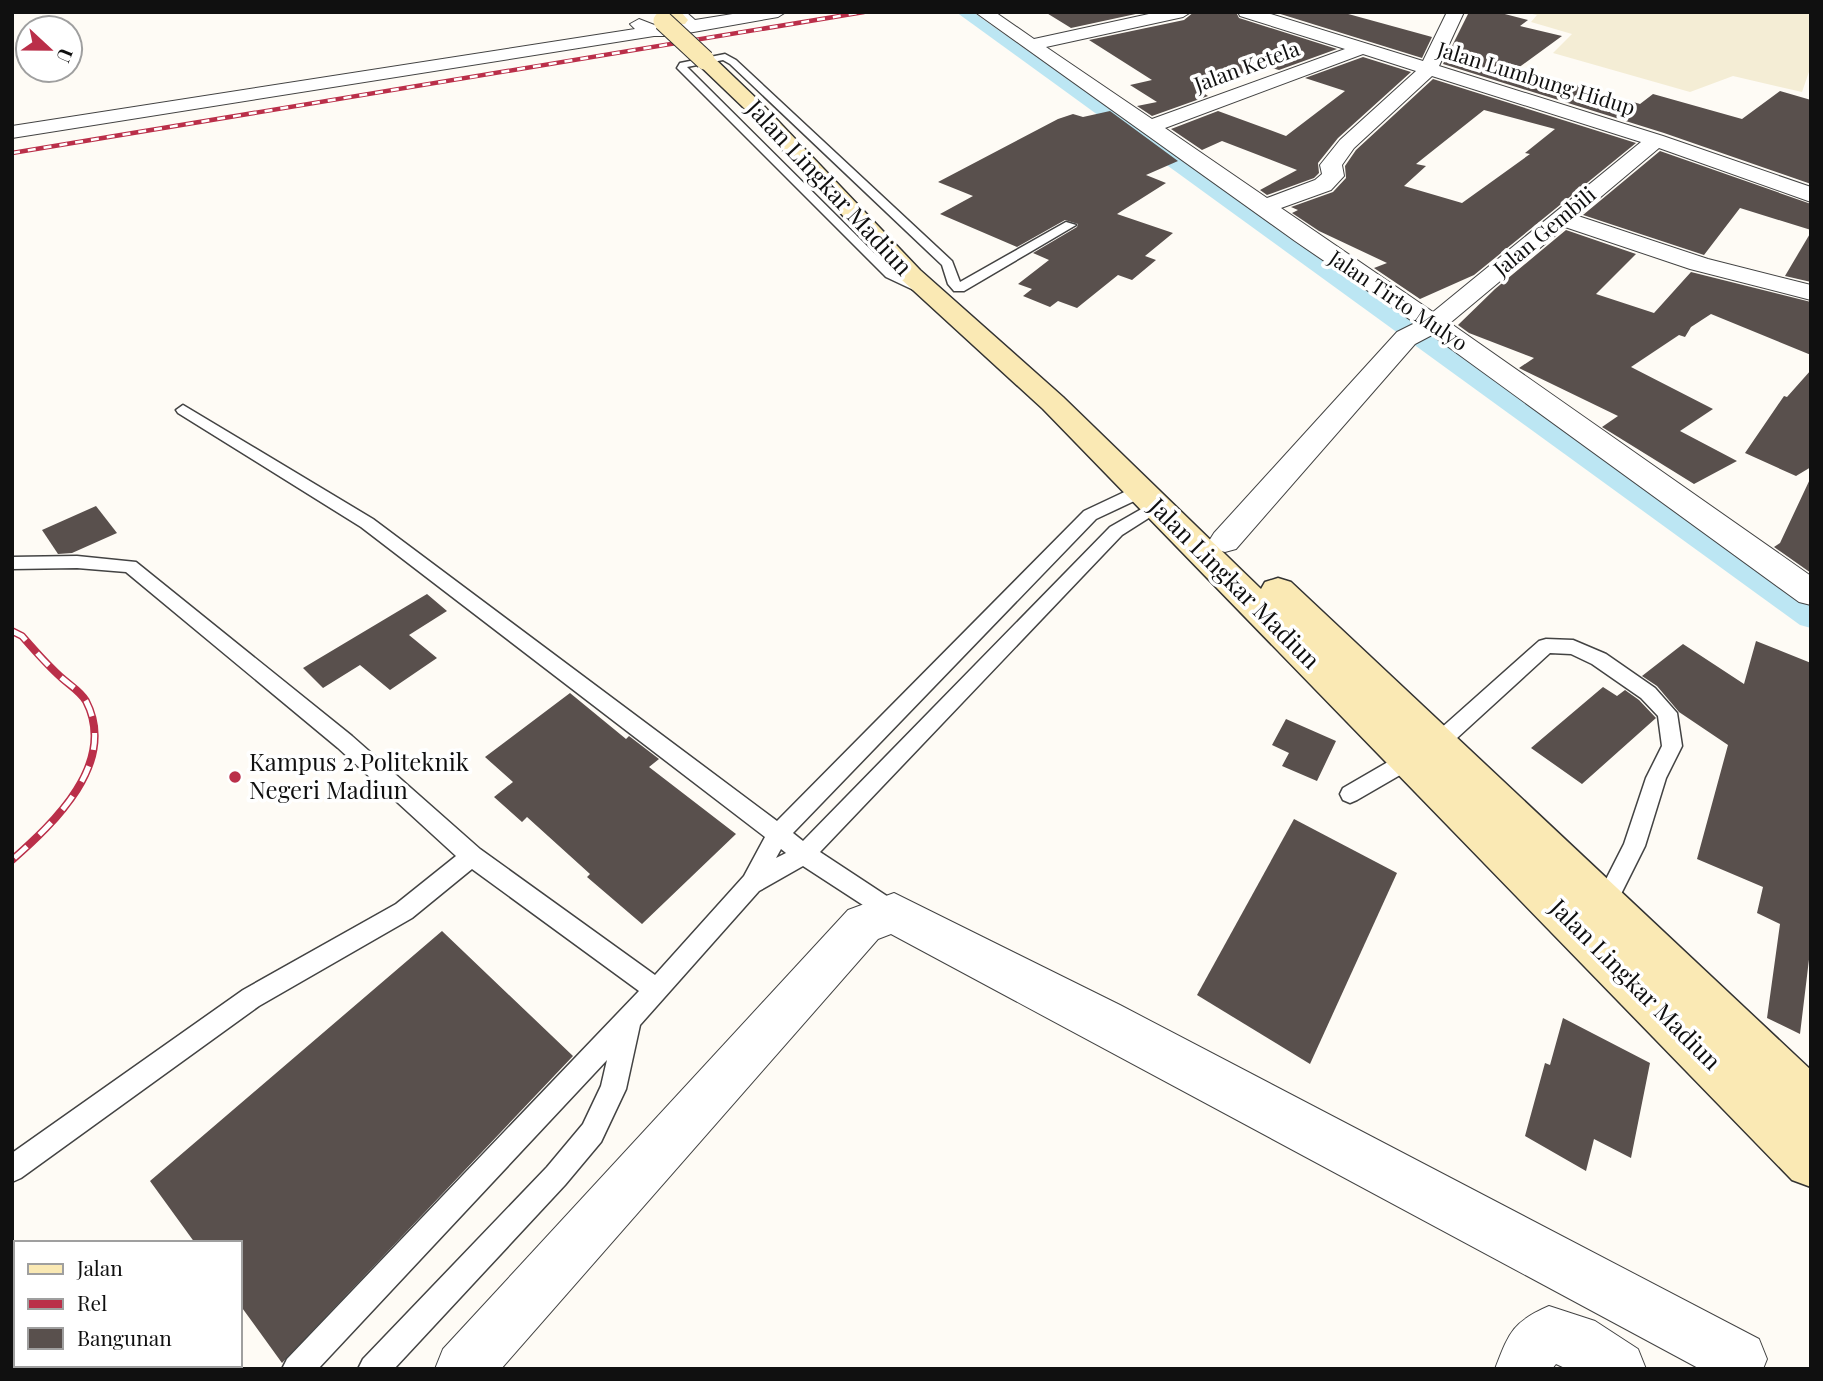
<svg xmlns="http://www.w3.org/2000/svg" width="1823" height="1381" font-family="'Playfair Display',serif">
	<rect width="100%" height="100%" fill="#fefbf5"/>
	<polygon fill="#f4edd5" points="1523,12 1811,12 1811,66 1802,92 1733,76 1690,92 1553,53 1572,34 1531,22 1537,15"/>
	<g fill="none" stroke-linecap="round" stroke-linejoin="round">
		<polygon fill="#bce6f3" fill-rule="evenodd" points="956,12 973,12 1811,601 1811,628 1800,625"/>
	</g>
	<g fill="#59504d" fill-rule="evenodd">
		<polygon points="1045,12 1145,12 1071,28"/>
		<polygon points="1194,12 1236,12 1239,18 1337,49 1279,70 1268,67 1200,91 1208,96 1152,116 1137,106 1157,102 1130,85 1152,80 1089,40 1184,20"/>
		<polygon points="1274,12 1341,12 1432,37 1422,58"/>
		<polygon points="1469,12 1497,12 1528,20 1520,26 1562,36 1518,68 1640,104 1653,94 1742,119 1780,91 1811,100 1811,184 1664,133 1443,64"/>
		<polygon points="1363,57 1411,72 1338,138 1318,163 1319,173 1314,178 1267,195 1260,190 1297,170 1222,141 1202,150 1171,129 1218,111 1286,136 1345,91 1305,78"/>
		<path d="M 1433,79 L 1636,143 L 1474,275 L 1420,299 L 1374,268 L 1387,263 L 1319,231 L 1292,213 L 1298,210 L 1291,207 L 1333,192 L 1346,178 L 1345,166 L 1356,150 ZM 1484,110 L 1555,129 L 1525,153 L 1530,154 L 1462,203 L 1404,186 L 1426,166 L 1416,164 Z"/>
		<polygon points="1110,111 1178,161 1146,175 1166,183 1117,214 1173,233 1145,256 1156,260 1132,280 1118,275 1077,308 1058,301 1050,307 1023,296 1032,289 1018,284 1049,260 1033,253 1077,227 1078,224 1065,220 1017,247 940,214 973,196 938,182 1058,119 1073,114 1083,117"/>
		<polygon points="1660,151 1811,204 1811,230 1740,208 1704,255 1583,215"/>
		<polygon points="1566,230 1636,254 1596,294 1654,313 1691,272 1811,302 1811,355 1711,314 1691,327 1685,337 1679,335 1631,367 1713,409 1680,431 1737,461 1694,484 1602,427 1618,416 1519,368 1534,358 1469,333 1458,325 1495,289"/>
		<polygon points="1811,232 1811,282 1785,276"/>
		<polygon points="1811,370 1811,467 1796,476 1745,453 1784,396 1787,397"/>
		<polygon points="1811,477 1811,573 1774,547 1780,543"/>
		<polygon points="96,506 117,533 72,553 58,554 42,530"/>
		<polygon points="427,594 447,611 409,635 437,658 390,690 360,665 323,688 303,668"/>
		<polygon points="1756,641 1811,663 1811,943 1800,1034 1767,1018 1780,924 1757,913 1763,887 1697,859 1728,745 1679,712 1657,686 1642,676 1683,644 1744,684"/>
		<polygon points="1603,687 1617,696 1625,690 1639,700 1656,718 1582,784 1531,748"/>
		<polygon points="570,693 626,739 629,736 659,759 649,767 736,834 642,924 587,877 590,874 527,817 522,822 494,797 513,782 485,757"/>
		<polygon points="1286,719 1336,741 1317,781 1282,766 1289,753 1272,745"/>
		<polygon points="1294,819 1397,873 1310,1064 1197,995"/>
		<polygon points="442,931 573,1056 282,1363 240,1305 240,1243 195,1243 150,1181"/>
		<polygon points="1563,1018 1650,1063 1631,1158 1594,1139 1586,1171 1525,1136 1545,1063 1550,1065"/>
	</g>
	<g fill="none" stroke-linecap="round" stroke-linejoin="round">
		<defs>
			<g id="service">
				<polygon points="725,54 736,60 952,261 960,282 1066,222 1076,225 964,291 954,291 948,284 942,265 730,64 723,60 687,67 874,253 896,271 932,290 925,294 920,293 886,277 677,68 680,63"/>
				<path d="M 183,405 L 373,519 L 777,821 L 1084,511 L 1135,487 L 1147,487 L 1149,491 L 1147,495 L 1096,519 L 793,833 L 803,841 L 1110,527 L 1152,503 L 1158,502 L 1166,507 L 1122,535 L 820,852 L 902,906 L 905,913 L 902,920 L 894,923 L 886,920 L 803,866 L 759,891 L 640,1025 L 626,1089 L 601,1142 L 565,1185 L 394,1369 L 358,1369 L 363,1359 L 547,1167 L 583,1124 L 601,1086 L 607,1060 L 318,1369 L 282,1369 L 287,1359 L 639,991 L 472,869 L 412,918 L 259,1006 L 21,1178 L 12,1182 L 12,1153 L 243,990 L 396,904 L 456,856 L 338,748 L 126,572 L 77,568 L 12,569 L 12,557 L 77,556 L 136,562 L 352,736 L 480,849 L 655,975 L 744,876 L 765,837 L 361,527 L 178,413 L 176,410 ZM 781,849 L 786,853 L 776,858 Z"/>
				<polygon points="1546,639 1573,640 1606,654 1655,688 1677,713 1682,746 1666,778 1645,846 1612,912 1604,915 1596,912 1593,905 1624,844 1646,778 1662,746 1658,716 1641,698 1592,664 1571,654 1550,653 1445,749 1357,800 1350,803 1343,800 1340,794 1343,788 1431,737 1539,641"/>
			</g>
			<g id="minor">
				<polygon points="668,12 686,12 695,20 745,12 786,12 778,17 671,36 654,36 12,138 12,126 635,29 630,24 639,19 657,26 679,24"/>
				<path d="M 975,12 L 995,12 L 1034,39 L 1158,12 L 1191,12 L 1183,17 L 1046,47 L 1152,119 L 1345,49 L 1240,16 L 1238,12 L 1264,12 L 1423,61 L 1447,12 L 1464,12 L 1439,66 L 1663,136 L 1811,187 L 1811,202 L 1659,148 L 1578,216 L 1708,259 L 1811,285 L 1811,300 L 1690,269 L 1565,227 L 1450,323 L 1811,576 L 1811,605 L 1799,602 L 1432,335 L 1415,344 L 1236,549 L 1225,552 L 1214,549 L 1209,541 L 1214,533 L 1397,332 L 1415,323 L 1295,241 ZM 1363,54 L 1416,71 L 1340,140 L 1320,165 L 1322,174 L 1315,180 L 1267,198 L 1165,128 ZM 1432,76 L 1641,142 L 1433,312 L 1281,208 L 1331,190 L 1344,176 L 1342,165 L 1354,148 Z"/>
				<polygon points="894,893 1120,1005 1759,1339 1767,1359 1763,1369 1700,1369 891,934 878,939 501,1369 435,1369 443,1349 848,910"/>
				<path d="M 1549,1306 L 1595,1321 L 1638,1349 L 1646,1369 L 1567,1369 L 1556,1364 L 1552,1369 L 1495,1369 C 1509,1333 1512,1322 1549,1306 Z"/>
			</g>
			<g id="secondary">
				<polygon points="661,12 681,12 688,20 685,24 673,24"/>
				<polygon points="705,54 712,56 760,102 920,270 1063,397 1261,589 1265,582 1278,578 1291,582 1811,1070 1811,1187 1792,1180 1043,409 902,280 746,110 698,64 695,60"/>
			</g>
		</defs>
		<use href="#service" stroke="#434343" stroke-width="3"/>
		<use href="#minor" stroke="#434343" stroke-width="2"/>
		<use href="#secondary" stroke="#323232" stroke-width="3"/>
		<use href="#service" fill="#fff" fill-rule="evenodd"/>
		<use href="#minor" fill="#fff" fill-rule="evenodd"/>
		<use href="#secondary" fill="#fae9b4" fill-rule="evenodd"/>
		<defs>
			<polyline id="rail-far1" points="12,153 864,12"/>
			<path id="rail" d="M 12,631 L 22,636 C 35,651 48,666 63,679 C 71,686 81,692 86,701 C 118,763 54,823 12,860"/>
		</defs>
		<use href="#rail-far1" stroke="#ba2f49" stroke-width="4.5"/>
		<use href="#rail" stroke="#ba2f49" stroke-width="8"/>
		<use href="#rail-far1" stroke="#fff" stroke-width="2.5" stroke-dasharray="8" stroke-linecap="butt"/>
		<use href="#rail" stroke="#fff" stroke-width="5" stroke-dasharray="17" stroke-linecap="butt"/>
		<defs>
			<polyline id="secondary-bridge" points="663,21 705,60"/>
		</defs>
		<use href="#secondary-bridge" stroke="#323232" stroke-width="21" stroke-linecap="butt"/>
		<use href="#secondary-bridge" stroke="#fae9b4" stroke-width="19"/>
	</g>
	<circle fill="#ba2f49" stroke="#fff" stroke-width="2.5" cx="235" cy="777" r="7"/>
	<g text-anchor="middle" stroke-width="7" stroke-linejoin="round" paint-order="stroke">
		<g font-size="21" fill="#101010" stroke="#fff">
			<text transform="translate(1247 67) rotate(-20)" y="7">Jalan Ketela</text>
			<text transform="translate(1536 79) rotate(17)" y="7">Jalan Lumbung Hidup</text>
			<text transform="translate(1545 232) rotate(-40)" y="7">Jalan Gembili</text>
			<text transform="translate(1398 301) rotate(34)" y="7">Jalan Tirto Mulyo</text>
		</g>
		<g font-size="24" fill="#101010" stroke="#fff">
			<text transform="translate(829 188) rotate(47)" y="8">Jalan Lingkar Madiun</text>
			<text transform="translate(1234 584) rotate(45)" y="8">Jalan Lingkar Madiun</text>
			<text transform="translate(1635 985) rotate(45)" y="8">Jalan Lingkar Madiun</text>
		</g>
		<g font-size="24" fill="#101010" stroke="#fff" text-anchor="start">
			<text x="249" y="771">Kampus 2 Politeknik<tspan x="249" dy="28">Negeri Madiun</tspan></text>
		</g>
	</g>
	<rect width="1823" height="1381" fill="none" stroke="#101010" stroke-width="28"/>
	<rect x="14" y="1241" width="228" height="126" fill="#ffffff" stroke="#9f9f9f" stroke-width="2"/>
	<rect x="28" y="1264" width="35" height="10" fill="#fae9b4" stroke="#9f9f9f" stroke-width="2"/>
	<text x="77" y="1276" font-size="21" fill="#101010">Jalan</text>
	<rect x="28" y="1299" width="35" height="10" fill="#ba2f49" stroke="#9f9f9f" stroke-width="2"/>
	<text x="77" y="1311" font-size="21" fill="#101010">Rel</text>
	<rect x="28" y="1328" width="35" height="21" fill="#59504d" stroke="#9f9f9f" stroke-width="2"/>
	<text x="77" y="1346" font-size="21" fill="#101010">Bangunan</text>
	<g transform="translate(49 49) rotate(112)"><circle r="33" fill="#ffffff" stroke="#9f9f9f" stroke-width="2"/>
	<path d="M0-5L12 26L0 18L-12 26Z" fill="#ba2f49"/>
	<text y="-10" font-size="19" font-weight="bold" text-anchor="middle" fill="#101010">U</text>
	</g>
</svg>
